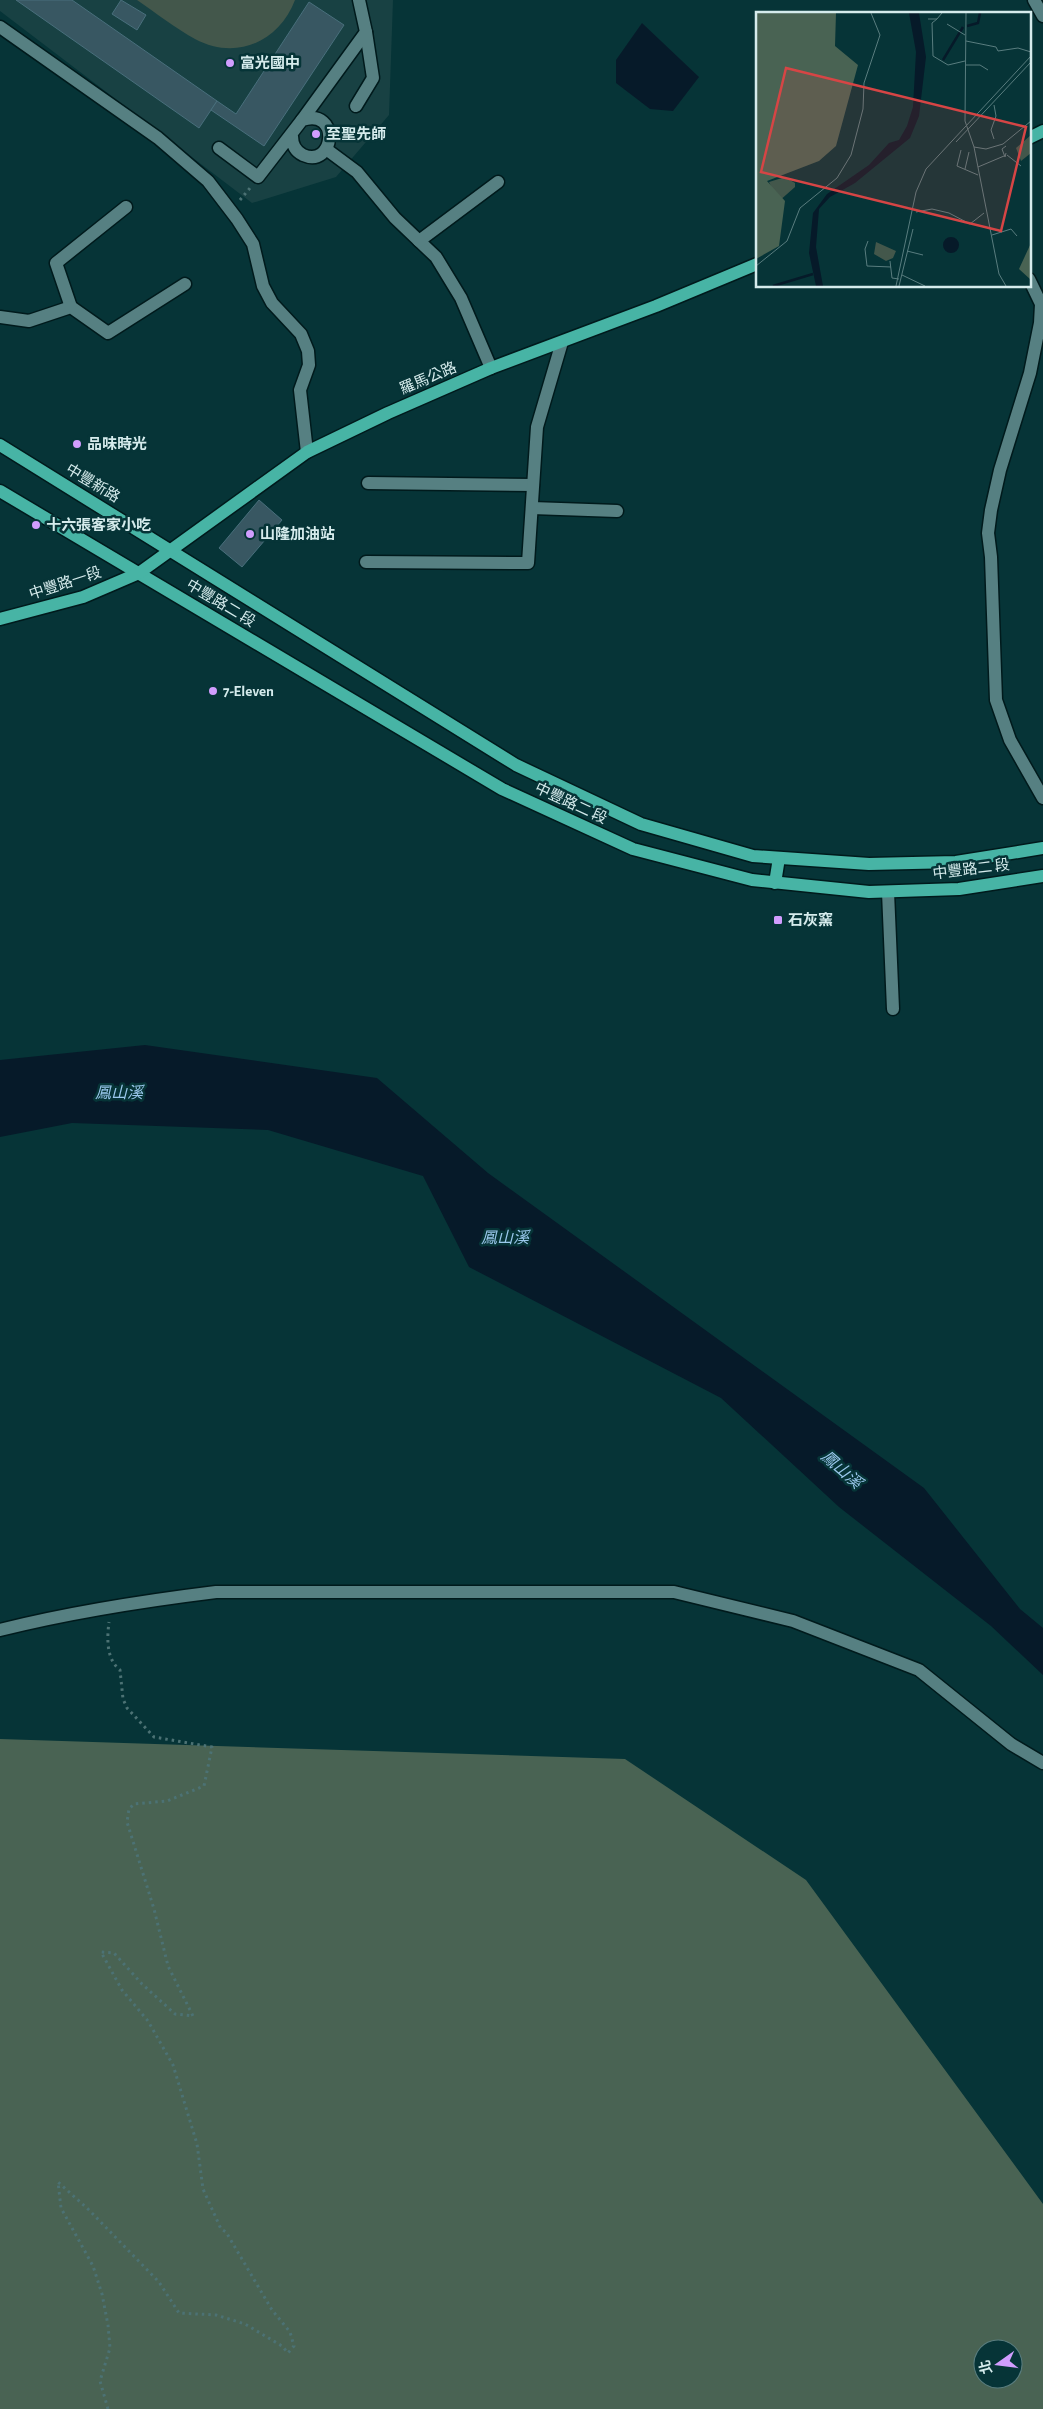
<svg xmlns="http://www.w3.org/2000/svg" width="1043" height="2409" font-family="'Alegreya Sans','Noto Sans TC',sans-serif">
	<rect width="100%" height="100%" fill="#063437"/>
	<polygon fill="#184143" points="0,0 393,0 389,115 336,177 252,203 0,11"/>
	<path fill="#43574b" d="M 137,0 L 295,0 C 279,42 236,61 195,39 C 175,28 156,13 137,0 Z"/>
	<path fill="#496353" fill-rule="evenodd" d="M 0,1739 L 625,1759 L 806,1880 L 1043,2204 L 1043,2409 L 0,2409 ZM 983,2349 L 1013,2349 L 1013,2379 L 983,2379 Z"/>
	<g fill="#061a29">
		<polygon points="642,23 699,77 673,111 650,109 616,83 616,60"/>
		<polygon points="145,1045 377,1078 488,1173 924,1488 1020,1609 1043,1628 1043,1675 991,1626 839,1507 721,1398 469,1267 423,1176 268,1130 72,1123 0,1137 0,1060"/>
	</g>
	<g fill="#385762" stroke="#496f7c">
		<polygon points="16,0 72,0 217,101 199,128"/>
		<polygon points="121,0 146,15 137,30 112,14"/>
		<polygon points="309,2 344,25 264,146 211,110 217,101 236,114"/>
		<polygon points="259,500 282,520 242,567 219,548"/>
	</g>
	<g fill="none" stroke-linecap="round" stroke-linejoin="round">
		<defs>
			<g id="minor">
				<polyline points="1034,0 1043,16"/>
				<polyline points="0,27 158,138 208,181 237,219 253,244 263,286 272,303 301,334 308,351 309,365 300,390 307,452"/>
				<polyline points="356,106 373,78 366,32"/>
				<polyline points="302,120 366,32 359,0"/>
				<path d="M 219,148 L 258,177 L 302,120 C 341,107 335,169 303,155 C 295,151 292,144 292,136"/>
				<polyline points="326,149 357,172 395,218 436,257 461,298 491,368"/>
				<polyline points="419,241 498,182"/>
				<polyline points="1029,279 1041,304 1040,323 1030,373 1000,470 991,510 988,533 991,557 996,700 1010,740 1043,798"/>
				<polyline points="71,307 56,263 126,207"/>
				<polyline points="0,317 29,321 71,307 108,333 185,284"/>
				<polyline points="368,483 533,485"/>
				<polyline points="532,508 617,511"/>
				<polyline points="366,562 528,563 537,427 562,342"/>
				<polyline points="888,892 893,1009"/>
				<path d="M 0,1630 C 71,1612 143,1601 216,1592 L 674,1592 L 793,1621 L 919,1670 L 1011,1744 L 1043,1763"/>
			</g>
			<g id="major">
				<polyline points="1029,138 1043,131"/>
				<polyline points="0,445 516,765 641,824 753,856 869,864 956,862 1043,848"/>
				<polyline points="0,491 502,789 633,849 752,880 869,892 959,889 1043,876"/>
				<polyline points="0,619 83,597 139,573 307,452 388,413 491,368 656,306 757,264"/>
				<polyline points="775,883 779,858"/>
			</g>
		</defs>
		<use href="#minor" stroke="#001a1c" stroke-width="15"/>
		<use href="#major" stroke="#001a1c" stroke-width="15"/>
		<g stroke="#4c7274" stroke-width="3" stroke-dasharray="2.5 4" stroke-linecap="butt">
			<polyline points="240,200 250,188"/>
			<path d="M 108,2409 L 100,2381 L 110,2348 L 108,2325 L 102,2294 L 93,2266 L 61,2208 L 58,2182 L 89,2210 L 159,2282 L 179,2313 L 216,2315 L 245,2324 L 282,2346 L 288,2353 L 294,2346 L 290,2332 L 272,2310 L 226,2232 L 221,2229 L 203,2189 L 197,2144 L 173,2065 L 148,2021 L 122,1990 L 101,1952 L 114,1953 L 142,1984 L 175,2014 L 193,2016 L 168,1966 L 154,1909 L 127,1822 L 129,1809 L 134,1804 L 167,1801 L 204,1786 L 212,1747 L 154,1737 L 127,1708 L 123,1699 L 120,1670 C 106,1659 107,1638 109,1622"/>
		</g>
		<use href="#minor" stroke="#568082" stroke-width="12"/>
		<use href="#major" stroke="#47b4a5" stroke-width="12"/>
	</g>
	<g fill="#d19dfe" stroke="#063437" stroke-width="2">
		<circle cx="230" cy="63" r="5"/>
		<circle cx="316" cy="134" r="5"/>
		<circle cx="77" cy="444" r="5"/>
		<circle cx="36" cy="525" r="5"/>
		<circle cx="250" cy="534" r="5"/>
		<circle cx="213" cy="691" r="5"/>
		<rect x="773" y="915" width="10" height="10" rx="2.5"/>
	</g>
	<g text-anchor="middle" stroke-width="5" stroke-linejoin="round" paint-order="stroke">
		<g font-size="15" font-weight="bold" fill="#d5ebec" stroke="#063437" text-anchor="start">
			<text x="240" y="68">富光國中</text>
			<text x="326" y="139">至聖先師</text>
			<text x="87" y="449">品味時光</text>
			<text x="46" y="530">十六張客家小吃</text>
			<text x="260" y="539">山隆加油站</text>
			<text x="223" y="696">7-Eleven</text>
			<text x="788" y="925">石灰窯</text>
		</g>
		<g font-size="15" fill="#d5ebec" stroke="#063437">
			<text transform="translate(428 378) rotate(-23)" y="5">羅馬公路</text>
			<text transform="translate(93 483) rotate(31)" y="5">中豐新路</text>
			<text transform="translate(65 583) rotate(-18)" y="5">中豐路一段</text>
			<text transform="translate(221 603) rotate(31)" y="5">中豐路二 段</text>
			<text transform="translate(571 803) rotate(25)" y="5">中豐路二 段</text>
			<text transform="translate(971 869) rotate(-7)" y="5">中豐路二 段</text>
		</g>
		<g font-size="16" font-style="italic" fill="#9ac8ec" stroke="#063437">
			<text x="119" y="1098">鳳山溪</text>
			<text x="505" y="1243">鳳山溪</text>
			<text transform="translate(842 1469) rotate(41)" y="6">鳳山溪</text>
		</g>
	</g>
	<g transform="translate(756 12)">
		<rect width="275" height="275" fill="#063437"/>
		<path d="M 275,123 L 275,141 L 265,149 L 260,136 ZM 29,165 L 39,171 L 39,175 L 22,190 L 13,170 ZM 120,230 L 140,239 L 137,246 L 130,249 L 118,242 Z" fill="#43574b"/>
		<path d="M 0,1 L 80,1 L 79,34 L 102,53 L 80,134 L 63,149 L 11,169 L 29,189 L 23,234 L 0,247 ZM 275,231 L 275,268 L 263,257 Z" fill="#496353"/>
		<path d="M 153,1 L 163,1 L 170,45 L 163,104 L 154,126 L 99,171 L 74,185 L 63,197 L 60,235 L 67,274 L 60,274 L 53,241 L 57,201 L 71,182 L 113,153 L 133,131 L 143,128 L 151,114 L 157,95 L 160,40 ZM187 233a8 8 0 1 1 16 0a8 8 0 1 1-16 0Z" fill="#061a29"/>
		<path fill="none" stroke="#061a29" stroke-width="2.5" d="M 211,14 L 222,11 L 224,1M 187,48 L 207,15M 17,274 L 57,262"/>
		<path fill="none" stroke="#597d7f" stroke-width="1" d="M 210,1 L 209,109 L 218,135 L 243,262 L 250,274M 172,7 L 181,7 L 186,1M 181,7 L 176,11 L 177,44 L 192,53 L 209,49M 191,12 L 209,23M 210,29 L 240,35 L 242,39 L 262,36 L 275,40M 209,53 L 224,53 L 232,58M 238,127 L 235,118 L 240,104 L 238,93M 200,130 L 275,50M 218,135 L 230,137 L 247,132 L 275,109M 205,138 L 201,154 L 222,163M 250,141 L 249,145 L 246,137 L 250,134M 251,143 L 265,154M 222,155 L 248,144M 209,157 L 213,140M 160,200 L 176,197 L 193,201 L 214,212 L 228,201M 236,223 L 255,217 L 261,224M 112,229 L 109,237 L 111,254 L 135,255M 151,239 L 167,243M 134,249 L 136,266 L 143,267M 0,254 L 31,229 L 44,196 L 81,166 L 95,143 L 107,97 L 108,71 L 124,23 L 115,1M 146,263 L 169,274M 140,274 L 160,180 L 170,157 L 275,44M 143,274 L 157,217"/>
		<path fill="#d64545" fill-opacity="0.15" stroke="#d64545" stroke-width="2.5" d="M 30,56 L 270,115 L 245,219 L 5,160 Z"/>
		<rect width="275" height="275" fill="none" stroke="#d5ebec" stroke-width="2.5"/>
	</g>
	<g transform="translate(998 2364) rotate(256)"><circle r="24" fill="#063437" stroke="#597d7f"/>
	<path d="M0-4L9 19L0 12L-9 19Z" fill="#d19dfe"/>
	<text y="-8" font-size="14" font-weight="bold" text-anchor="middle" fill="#d5ebec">北</text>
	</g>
</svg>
